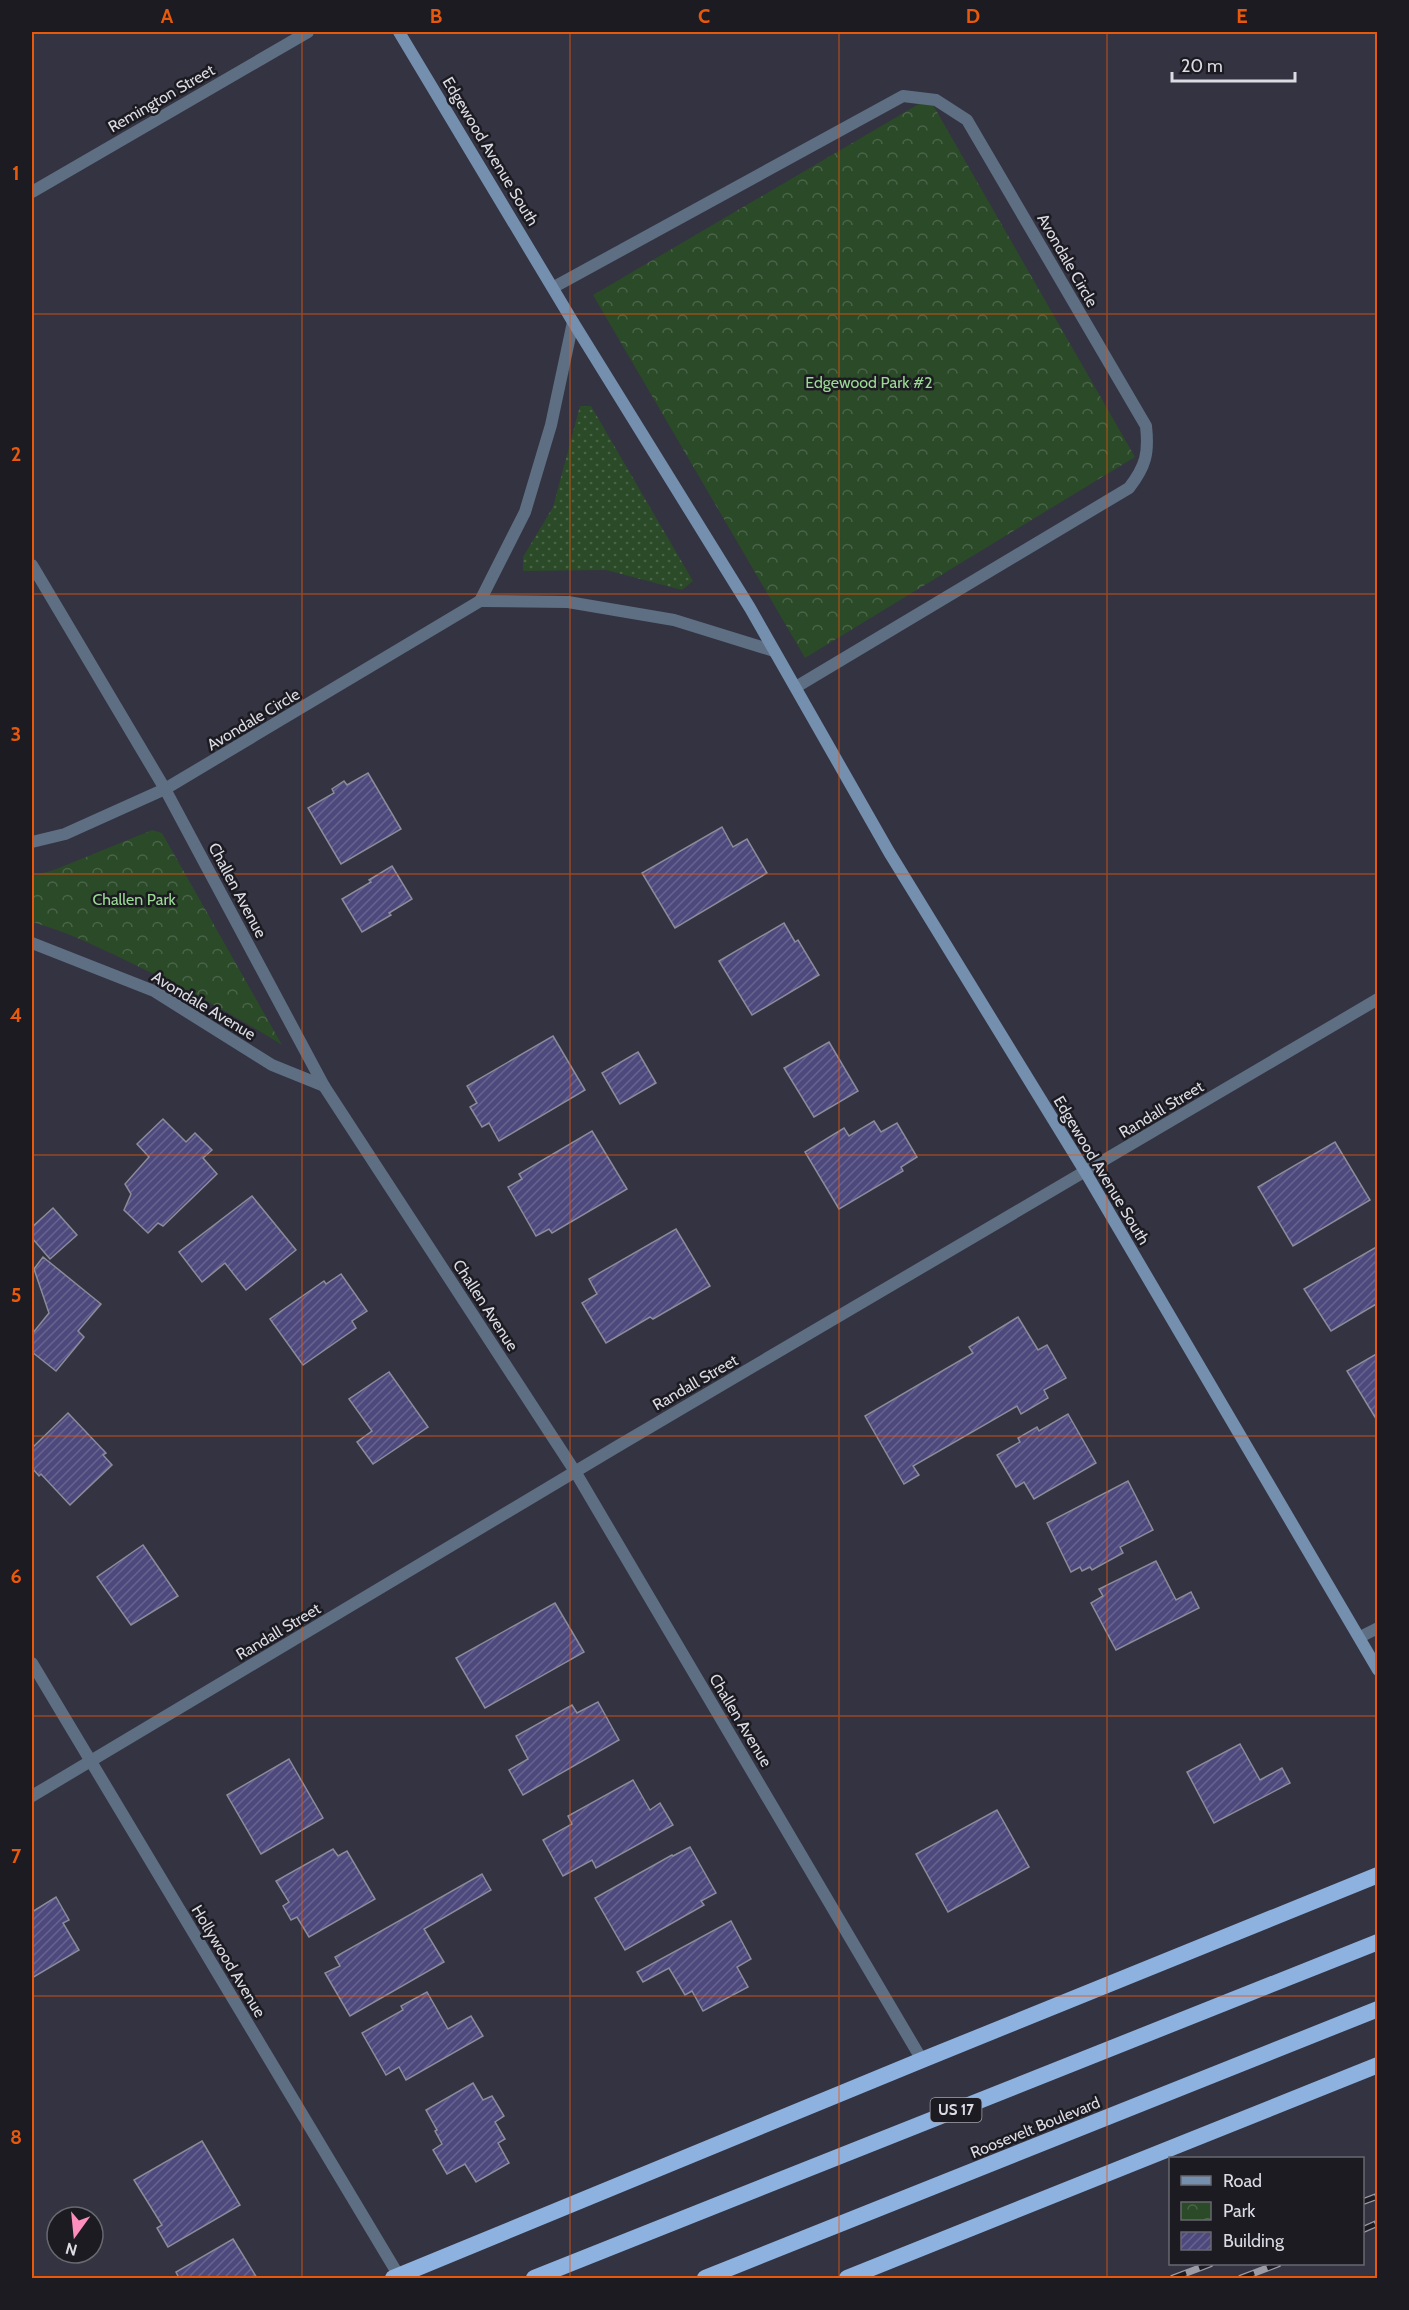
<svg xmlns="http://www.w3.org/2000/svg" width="1409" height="2310" font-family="Cabin,sans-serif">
	<defs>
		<pattern id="grass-dots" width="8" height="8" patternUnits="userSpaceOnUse" patternTransform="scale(1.5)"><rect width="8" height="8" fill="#2b4a28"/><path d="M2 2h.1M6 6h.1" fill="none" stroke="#496447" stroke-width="1.8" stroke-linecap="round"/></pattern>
		<pattern id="park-crowns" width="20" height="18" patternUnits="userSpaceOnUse" patternTransform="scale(1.5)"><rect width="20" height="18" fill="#2b4a28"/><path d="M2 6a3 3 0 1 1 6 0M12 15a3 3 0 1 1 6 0" fill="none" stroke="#496447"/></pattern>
		<pattern id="building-hatch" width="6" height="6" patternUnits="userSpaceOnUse" patternTransform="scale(1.5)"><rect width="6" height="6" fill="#4e497d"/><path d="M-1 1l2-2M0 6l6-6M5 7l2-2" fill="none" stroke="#67638f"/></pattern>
	</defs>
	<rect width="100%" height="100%" fill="#333341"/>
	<polygon fill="url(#grass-dots)" points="580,406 591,406 693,581 682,590 606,570 523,571 523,557 553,507"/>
	<g fill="url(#park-crowns)">
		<polygon points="929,98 1135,457 805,658 593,295"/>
		<path d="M 152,830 L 162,833 L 282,1045 C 233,1014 182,987 129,962 C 96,946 67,932 32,922 L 32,876 L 54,870 Z"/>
	</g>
	<g fill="url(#building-hatch)" stroke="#8b8b9b" stroke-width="1.5">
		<polygon points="368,773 401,829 341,864 308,808 334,793 332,789 344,781 347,785"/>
		<polygon points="722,827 733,847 747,839 767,873 675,928 642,873"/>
		<polygon points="392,866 412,899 389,913 391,915 362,932 342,899 371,882 369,880"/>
		<polygon points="784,923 795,942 798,940 819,975 752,1015 719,961"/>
		<polygon points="553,1036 585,1090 499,1141 489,1123 482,1127 470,1107 477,1103 467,1086"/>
		<polygon points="829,1042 858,1091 814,1117 784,1068"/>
		<polygon points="638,1052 656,1083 620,1104 602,1073"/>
		<polygon points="163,1119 186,1142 195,1133 212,1150 203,1158 217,1174 163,1226 158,1223 148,1233 124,1210 131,1194 125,1184 149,1157 137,1144"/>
		<polygon points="874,1121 881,1132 897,1123 917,1157 901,1167 903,1171 839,1209 805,1152 844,1128 849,1136"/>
		<polygon points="592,1131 627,1189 552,1233 549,1229 536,1236 508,1187 522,1179 519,1174"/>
		<polygon points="1335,1142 1370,1200 1293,1246 1258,1187"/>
		<polygon points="252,1196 296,1250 246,1290 225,1263 202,1282 179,1252"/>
		<polygon points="53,1208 77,1235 50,1259 32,1238 32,1227"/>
		<polygon points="676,1229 710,1286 653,1319 650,1317 606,1343 582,1303 597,1294 589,1279"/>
		<polygon points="1378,1246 1378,1303 1331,1331 1304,1289"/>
		<polygon points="43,1257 101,1304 78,1331 84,1337 56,1371 32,1352 32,1334 49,1313 34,1269"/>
		<polygon points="341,1274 367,1311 352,1321 356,1328 303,1365 270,1319 324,1281 326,1284"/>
		<polygon points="1018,1317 1038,1350 1047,1345 1066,1378 1044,1390 1048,1398 1021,1414 1017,1406 913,1466 919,1475 904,1484 865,1416 973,1353 969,1347"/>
		<polygon points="1378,1353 1378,1422 1347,1371"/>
		<polygon points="389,1372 428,1427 373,1464 357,1442 372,1431 349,1399"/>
		<polygon points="68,1413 106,1453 103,1455 112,1465 70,1505 41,1474 39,1476 32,1468 32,1448"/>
		<polygon points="1068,1414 1096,1463 1034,1499 1024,1482 1016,1487 997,1455 1020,1442 1018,1438 1037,1427 1039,1431"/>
		<polygon points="1128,1481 1153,1530 1120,1547 1123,1553 1092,1570 1090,1567 1082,1571 1080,1567 1071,1572 1047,1523"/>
		<polygon points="143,1545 178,1596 131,1625 97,1577"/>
		<polygon points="1156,1561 1176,1600 1191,1592 1199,1608 1116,1650 1091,1603 1103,1596 1099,1589"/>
		<polygon points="555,1603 584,1652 485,1708 456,1658"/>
		<polygon points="598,1702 619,1740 523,1795 509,1770 528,1759 516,1736 572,1705 577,1713"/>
		<polygon points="1240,1744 1260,1780 1282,1768 1290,1783 1214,1823 1187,1772"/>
		<polygon points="289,1759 323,1818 261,1854 227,1795"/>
		<polygon points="633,1780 650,1810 660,1803 673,1825 596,1868 592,1860 563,1876 543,1840 572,1824 568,1816"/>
		<polygon points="997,1810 1029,1867 948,1912 916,1854"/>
		<polygon points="690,1847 716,1893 701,1901 704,1905 625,1950 595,1898 672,1855 673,1856"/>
		<polygon points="333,1849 338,1856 347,1851 375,1899 309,1937 297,1917 291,1920 283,1906 289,1902 276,1881"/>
		<polygon points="482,1874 491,1890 424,1929 444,1962 350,2016 325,1973 340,1966 335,1957"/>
		<polygon points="56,1897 69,1920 63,1923 79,1950 32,1978 32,1912"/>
		<polygon points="731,1921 751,1959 737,1967 748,1987 703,2011 692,1991 685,1995 669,1968 643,1982 637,1972"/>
		<polygon points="427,1992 448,2029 471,2016 483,2036 406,2080 399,2067 386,2075 362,2033 403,2010 401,2006"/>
		<polygon points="473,2083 483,2100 492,2096 504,2116 495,2122 505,2139 498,2143 509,2163 476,2182 465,2164 447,2174 433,2150 442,2144 435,2131 437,2130 426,2110"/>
		<polygon points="202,2141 240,2205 168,2247 157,2228 162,2225 134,2180"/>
		<polygon points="233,2239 257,2278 179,2278 176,2272"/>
	</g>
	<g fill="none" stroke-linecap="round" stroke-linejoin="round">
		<g stroke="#5f6f83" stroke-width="12">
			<polyline points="32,192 308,32"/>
			<path d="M 554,287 L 903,96 L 936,100 L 967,120 L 1146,426 C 1149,453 1146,466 1129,488 L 796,687"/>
			<polyline points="32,565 165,789 324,1086 576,1473 922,2060"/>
			<polyline points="480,601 568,602 674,620 774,651"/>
			<polyline points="32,842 65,834 165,789 480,601 525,512 551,425 573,322"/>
			<polyline points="32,943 154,991 272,1065 324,1086"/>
			<polyline points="1360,1637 1378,1628"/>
			<polyline points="32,1663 399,2276"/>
			<polyline points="32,1796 618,1446 1378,999"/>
		</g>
		<polyline stroke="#758faf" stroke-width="12" points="399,32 573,322 750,608 889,852 1086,1173 1378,1670"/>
		<g stroke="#8eb2e0" stroke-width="16">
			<polyline points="393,2278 922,2060 1378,1875"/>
			<polyline points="534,2278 1378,1942"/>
			<polyline points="705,2278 1378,2009"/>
			<polyline points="847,2278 1378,2065"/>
		</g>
		<defs>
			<g id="rail">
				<polyline points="1362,2202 1378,2196"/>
				<polyline points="1362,2230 1378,2223"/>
				<polyline points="1173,2278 1210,2264"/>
				<polyline points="1241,2278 1278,2264"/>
			</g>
		</defs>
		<use href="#rail" stroke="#9b9ba6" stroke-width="7"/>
		<use href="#rail" stroke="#1c1b22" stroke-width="4.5" stroke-dasharray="14" stroke-linecap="butt"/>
	</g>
	<path fill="none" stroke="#e8590c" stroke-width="1.5" stroke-opacity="0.55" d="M 302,32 L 302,2278M 570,32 L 570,2278M 839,32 L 839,2278M 1107,32 L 1107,2278M 32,314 L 1378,314M 32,594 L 1378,594M 32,874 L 1378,874M 32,1155 L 1378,1155M 32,1436 L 1378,1436M 32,1716 L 1378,1716M 32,1996 L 1378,1996"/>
	<g text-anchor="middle" stroke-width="5" stroke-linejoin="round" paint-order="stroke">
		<rect fill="#1c1b22" stroke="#a2a1aa" stroke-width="1.5" x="930.5" y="2098" width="51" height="24" rx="4.5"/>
		<g font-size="15" font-weight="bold" fill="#dbdbe4">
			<text x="956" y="2115">US 17</text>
		</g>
		<g font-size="16" fill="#dbdbe4" stroke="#1c1b22">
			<text transform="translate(161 98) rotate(-30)" y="6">Remington Street</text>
			<text transform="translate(491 151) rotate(59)" y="6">Edgewood Avenue South</text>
			<text transform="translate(1068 260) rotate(60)" y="6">Avondale Circle</text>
			<text transform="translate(253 719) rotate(-31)" y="6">Avondale Circle</text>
			<text transform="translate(238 890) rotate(62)" y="6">Challen Avenue</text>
			<text transform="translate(204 1005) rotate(31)" y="6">Avondale Avenue</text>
			<text transform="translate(1161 1109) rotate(-31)" y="6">Randall Street</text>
			<text transform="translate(1102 1170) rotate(59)" y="6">Edgewood Avenue South</text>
			<text transform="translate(486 1305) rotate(57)" y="6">Challen Avenue</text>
			<text transform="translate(695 1382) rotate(-30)" y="6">Randall Street</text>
			<text transform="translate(278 1631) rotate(-31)" y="6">Randall Street</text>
			<text transform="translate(741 1720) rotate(59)" y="6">Challen Avenue</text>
			<text transform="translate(229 1961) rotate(59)" y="6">Hollywood Avenue</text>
			<text transform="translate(1035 2127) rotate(-22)" y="6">Roosevelt Boulevard</text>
		</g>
		<g font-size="16" fill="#9bd994" stroke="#1c1b22">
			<text x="869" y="388">Edgewood Park #2</text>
			<text x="134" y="905">Challen Park</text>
		</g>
	</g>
	<rect width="1409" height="2310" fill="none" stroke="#1c1b22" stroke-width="66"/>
	<rect x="1169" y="2157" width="195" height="108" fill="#1c1b22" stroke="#686870" stroke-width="1.5"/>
	<rect x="1181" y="2176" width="30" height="9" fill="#758faf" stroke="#686870" stroke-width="1.5"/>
	<text x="1223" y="2187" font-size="18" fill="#dbdbe4">Road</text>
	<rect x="1181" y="2202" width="30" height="18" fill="url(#park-crowns)" stroke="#686870" stroke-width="1.5"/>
	<text x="1223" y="2217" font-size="18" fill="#dbdbe4">Park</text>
	<rect x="1181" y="2232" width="30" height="18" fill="url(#building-hatch)" stroke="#686870" stroke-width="1.5"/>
	<text x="1223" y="2247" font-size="18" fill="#dbdbe4">Building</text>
	<g transform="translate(75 2235) rotate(195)"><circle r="28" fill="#1c1b22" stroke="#686870" stroke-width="1.5"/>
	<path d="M0-4.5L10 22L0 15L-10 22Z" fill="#fd8ebe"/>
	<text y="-9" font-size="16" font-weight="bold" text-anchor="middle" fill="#dbdbe4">N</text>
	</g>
	<path d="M1172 72v9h123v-9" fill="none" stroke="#dbdbe4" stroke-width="3"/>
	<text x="1181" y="72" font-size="18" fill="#dbdbe4" stroke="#1c1b22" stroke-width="4.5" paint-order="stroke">20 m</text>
	<rect x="33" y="33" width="1343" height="2244" fill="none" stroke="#e8590c" stroke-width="2"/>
	<g font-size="20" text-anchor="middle" font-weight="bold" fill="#e8590c">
		<text x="167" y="23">A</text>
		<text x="436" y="23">B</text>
		<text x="704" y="23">C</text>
		<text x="973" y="23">D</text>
		<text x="1242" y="23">E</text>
		<text x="16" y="180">1</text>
		<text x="16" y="461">2</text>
		<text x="16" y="741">3</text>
		<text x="16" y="1022">4</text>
		<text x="16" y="1302">5</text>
		<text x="16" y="1583">6</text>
		<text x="16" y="1863">7</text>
		<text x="16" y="2144">8</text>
	</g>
</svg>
